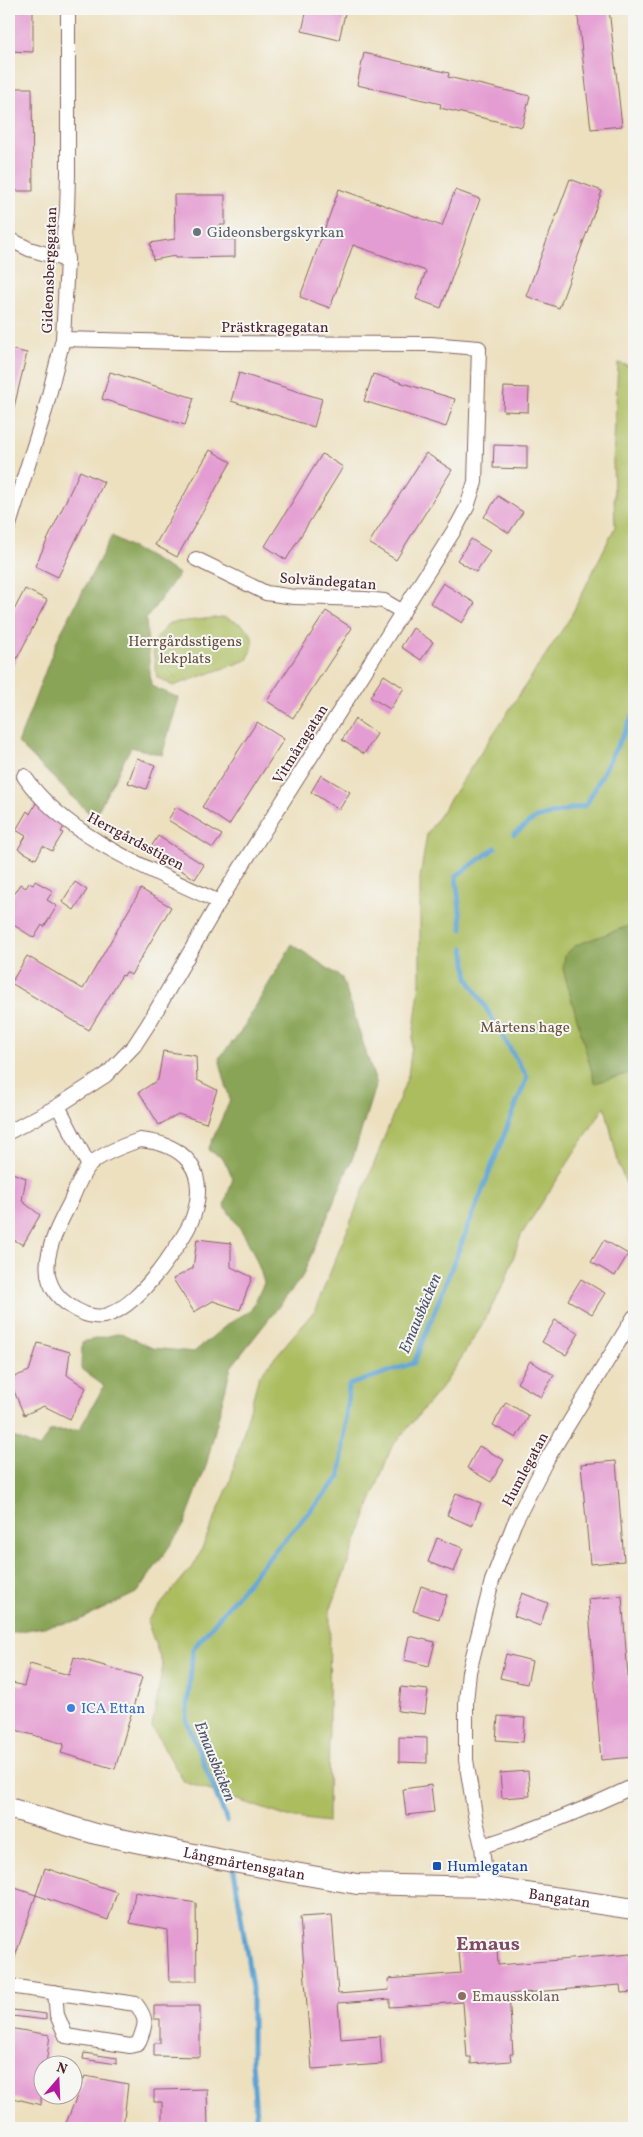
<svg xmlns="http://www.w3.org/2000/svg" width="643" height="2137" font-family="Vollkorn,serif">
	<rect width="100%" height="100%" fill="#f6f6f2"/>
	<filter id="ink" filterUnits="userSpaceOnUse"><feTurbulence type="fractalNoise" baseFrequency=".02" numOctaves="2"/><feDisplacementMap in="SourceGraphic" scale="10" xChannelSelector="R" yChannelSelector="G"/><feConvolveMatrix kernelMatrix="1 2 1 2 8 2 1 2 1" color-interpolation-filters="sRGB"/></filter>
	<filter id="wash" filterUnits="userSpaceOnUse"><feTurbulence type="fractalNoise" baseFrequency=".0096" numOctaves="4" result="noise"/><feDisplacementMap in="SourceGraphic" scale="20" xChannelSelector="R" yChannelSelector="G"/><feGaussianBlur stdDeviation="1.12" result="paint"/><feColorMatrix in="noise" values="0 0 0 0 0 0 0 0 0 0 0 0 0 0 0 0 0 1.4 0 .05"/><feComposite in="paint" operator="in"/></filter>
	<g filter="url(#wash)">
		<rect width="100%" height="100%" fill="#ece0bf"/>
		<g fill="#acbd61" stroke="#7b6e46">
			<polygon points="618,363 634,367 634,1072 630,1073 634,1105 634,1203 619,1166 605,1106 521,1235 505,1282 479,1330 446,1382 391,1448 330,1611 328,1822 288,1817 184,1782 152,1727 163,1666 147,1621 196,1562 229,1485 259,1376 315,1310 372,1169 408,1076 420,983 420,878 427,834 570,618 615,527 613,462"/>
			<path d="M 223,617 C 247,625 261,633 247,660 L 173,686 L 157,677 L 152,644 L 169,623 Z"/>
		</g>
		<g fill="#89a457" stroke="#6a6241">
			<polygon points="112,536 179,574 146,619 151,686 179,698 162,755 131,747 94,818 18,743 58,638"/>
			<polygon points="634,924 634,1072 595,1083 563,969 565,955 576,945"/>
			<path d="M 292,944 L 342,978 L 376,1083 L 354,1154 L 302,1277 L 231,1367 L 206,1466 L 184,1525 L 138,1592 L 78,1621 L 9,1633 L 9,1435 L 39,1448 L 50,1431 L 79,1430 L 104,1386 L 81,1369 L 82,1342 L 121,1333 L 152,1348 L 194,1352 L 228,1324 L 251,1310 L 264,1283 C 255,1251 244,1232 224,1206 L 233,1178 L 223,1158 L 208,1150 L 230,1100 L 219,1058 L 240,1033 Z"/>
		</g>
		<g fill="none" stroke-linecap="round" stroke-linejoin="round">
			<g stroke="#5ca2d2" stroke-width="5">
				<polyline points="514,834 536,818 586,805 634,714"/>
				<polyline points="462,929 456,876 495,848"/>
				<polyline points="227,1821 186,1719 193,1649 257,1571 340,1477 349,1385 414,1363 527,1077 468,978 464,948"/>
				<polyline points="234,1869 252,1988 252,2062 257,2128"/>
			</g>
		</g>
		<g id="blocks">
			<g fill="#e49dd2">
				<polygon points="9,9 33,9 33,52 9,51"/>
				<polygon points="307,9 346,9 339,40 302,31"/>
				<polygon points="577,9 609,9 622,126 591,129"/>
				<polygon points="364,53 449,73 448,77 530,96 522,127 440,108 441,104 357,85"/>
				<polygon points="9,88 32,88 33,191 9,191"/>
				<polygon points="570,179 602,191 559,308 526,296"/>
				<polygon points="339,189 442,226 455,190 480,199 441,308 416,299 426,271 353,245 330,308 300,297"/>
				<polygon points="174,195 225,195 225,225 220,225 220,239 235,239 235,257 175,258 175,256 153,260 150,243 175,239"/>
				<polygon points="9,349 27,353 9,428"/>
				<polygon points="110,372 194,398 185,425 102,399"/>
				<polygon points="239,373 322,399 314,427 231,401"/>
				<polygon points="373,374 455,399 446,427 364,401"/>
				<polygon points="504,387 529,388 528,412 503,411"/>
				<polygon points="494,445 527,446 527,469 493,468"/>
				<polygon points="210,450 231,462 177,557 155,545"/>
				<polygon points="426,453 452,470 396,560 369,543"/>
				<polygon points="322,454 343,467 286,560 265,546"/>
				<polygon points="80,471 104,482 58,577 35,566"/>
				<polygon points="498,496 523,512 509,533 484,517"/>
				<polygon points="471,539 490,551 476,572 457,560"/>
				<polygon points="443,583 475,603 462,623 430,603"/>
				<polygon points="25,589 47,600 9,674 9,620"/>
				<polygon points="326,611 352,628 293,718 267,701"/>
				<polygon points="413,628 433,642 421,660 401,647"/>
				<polygon points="384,675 404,688 390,709 370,697"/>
				<polygon points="355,719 377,734 364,754 342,740"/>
				<polygon points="257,722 284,739 229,825 202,807"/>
				<polygon points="137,758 155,765 146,789 128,783"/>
				<polygon points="321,775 350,792 339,810 311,792"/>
				<polygon points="36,803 67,821 61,832 63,833 52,851 43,846 36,859 18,849 26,836 16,830 27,811 30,814"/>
				<polygon points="176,807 222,835 213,848 168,820"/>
				<polygon points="158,836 204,865 195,879 149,850"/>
				<polygon points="35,881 53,891 47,900 57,906 44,927 42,925 34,938 9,922 10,906 9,901 20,884 26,888 29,883 33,885"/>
				<polygon points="75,882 87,890 74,910 62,902"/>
				<polygon points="141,889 171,907 131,975 126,972 124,976 122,975 89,1030 11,983 27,956 83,989"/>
				<polygon points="163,1051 196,1056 197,1080 217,1090 206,1123 178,1114 159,1125 139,1092 158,1080"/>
				<polygon points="9,1172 26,1178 22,1201 40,1215 23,1245 9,1237"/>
				<polygon points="197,1239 231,1243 231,1267 252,1277 240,1310 213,1301 194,1312 173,1279 193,1268"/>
				<polygon points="604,1240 628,1254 615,1276 591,1262"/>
				<polygon points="581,1279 605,1293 592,1314 568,1300"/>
				<polygon points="555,1320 579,1333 566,1355 542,1342"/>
				<polygon points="38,1343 70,1352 67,1375 86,1388 70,1419 44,1406 24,1415 9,1379 29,1371"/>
				<polygon points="530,1361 554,1375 541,1397 517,1383"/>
				<polygon points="506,1402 529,1416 516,1438 493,1425"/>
				<polygon points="479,1446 504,1460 491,1482 467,1468"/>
				<polygon points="616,1461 624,1561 590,1564 581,1464"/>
				<polygon points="456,1493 481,1503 472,1526 447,1515"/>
				<polygon points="437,1538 463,1548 454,1572 428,1562"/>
				<polygon points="421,1586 447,1595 439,1619 413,1611"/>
				<polygon points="522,1593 548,1603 540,1626 514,1616"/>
				<polygon points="622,1596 634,1757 601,1760 588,1599"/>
				<polygon points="409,1636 435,1642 429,1666 404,1660"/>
				<polygon points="506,1654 532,1661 527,1684 500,1678"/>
				<polygon points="74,1657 142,1677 115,1769 61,1753 64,1744 16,1730 14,1737 9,1736 9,1682 24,1686 30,1664 69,1675"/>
				<polygon points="401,1687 428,1690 425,1714 398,1711"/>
				<polygon points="498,1716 525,1718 523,1742 496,1740"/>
				<polygon points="399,1737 427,1738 427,1763 399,1762"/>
				<polygon points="528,1771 530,1796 502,1798 500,1773"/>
				<polygon points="431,1785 434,1812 406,1815 403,1789"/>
				<polygon points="45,1868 117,1892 108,1920 36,1895"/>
				<polygon points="9,1886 36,1895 14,1960 9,1958"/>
				<polygon points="135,1892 196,1903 197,1981 169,1981 167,1930 130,1923"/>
				<polygon points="332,1915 338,1994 389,1990 388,1979 461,1973 459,1952 497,1949 498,1965 631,1954 632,1962 634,1962 634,1992 621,1993 620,1985 509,1994 513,2054 510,2054 511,2061 471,2064 471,2057 467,2057 463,2002 390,2007 390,1999 338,2003 341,2039 380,2036 382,2064 312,2069 300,1917"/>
				<polygon points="154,2006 200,2006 200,2057 154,2056 154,2043 160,2043 160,2019 154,2019"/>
				<polygon points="13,2010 46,2014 46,2020 12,2016"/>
				<polygon points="9,2028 50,2035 46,2064 42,2064 41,2105 9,2097"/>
				<polygon points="84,2053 117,2058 117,2064 83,2059"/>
				<polygon points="85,2076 128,2084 123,2128 64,2128"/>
				<polygon points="207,2089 208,2128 162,2128 162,2102 154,2102 154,2090"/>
			</g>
		</g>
	</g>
	<g filter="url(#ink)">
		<use href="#blocks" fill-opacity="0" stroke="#83635f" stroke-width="1"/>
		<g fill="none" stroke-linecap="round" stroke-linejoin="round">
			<defs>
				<g id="street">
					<polyline points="9,239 29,249 67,260"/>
					<polyline points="9,525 45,411 63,339 67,260 64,233 67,211 68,175 68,9"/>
					<polyline points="196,559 266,593 294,597 365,599 384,601 403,612"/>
					<path d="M 24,776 C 64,836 155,872 219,902"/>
					<polyline points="58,1106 89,1166"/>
					<polyline points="9,1132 58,1106 106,1075 134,1046 149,1023 219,902 458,524 467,507 475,482 479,348 430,344 219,343 63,339"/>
					<path d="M 140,1140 C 185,1144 209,1170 193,1217 C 187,1234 170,1256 159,1271 C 145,1288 127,1310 104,1316 C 99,1317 90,1316 85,1314 C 27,1289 48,1245 70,1203 C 75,1192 81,1175 89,1166 C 100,1154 125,1145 140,1140 Z"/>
					<path d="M 482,1846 C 535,1830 585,1809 634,1786"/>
					<polyline points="486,1887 482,1846 476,1821 466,1760 466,1702 469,1672 476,1644 492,1581 514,1524 547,1459 634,1317"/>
					<path d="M 9,1986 L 136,2004 C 149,2021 145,2026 138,2044 L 130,2046 L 66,2036 L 57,2015 L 55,1992"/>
				</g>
				<g id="secondary">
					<path id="s1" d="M 9,1808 L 96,1834 L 233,1862 L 357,1884 L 486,1887 L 634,1909"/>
				</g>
			</defs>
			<use href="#street" stroke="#83635f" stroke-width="16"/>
			<use href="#secondary" stroke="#83635f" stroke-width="22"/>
			<use href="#street" stroke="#fff" stroke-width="14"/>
			<use href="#secondary" stroke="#fff" stroke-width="20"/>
		</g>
	</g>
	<circle fill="#6b7280" stroke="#f6f6f2" stroke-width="2" cx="197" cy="232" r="5"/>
	<circle fill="#3f7fe0" stroke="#f6f6f2" stroke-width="2" cx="71" cy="1708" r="5"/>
	<rect fill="#1a4fb4" stroke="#f6f6f2" stroke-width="2" x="432" y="1861" width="10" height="10" rx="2.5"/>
	<circle fill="#8d6e63" stroke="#f6f6f2" stroke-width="2" cx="462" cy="1996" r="5"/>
	<g text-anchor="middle" stroke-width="4" stroke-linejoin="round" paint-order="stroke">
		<g font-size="15" fill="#5b616d" stroke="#f6f6f2" text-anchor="start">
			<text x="207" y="237">Gideonsbergskyrkan</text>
		</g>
		<g font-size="15" fill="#4a1f2b" stroke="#f6f6f2">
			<text transform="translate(49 270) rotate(-88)" y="5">Gideonsbergsgatan</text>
			<text x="275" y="332">Prästkragegatan</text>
			<text transform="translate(328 581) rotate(4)" y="5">Solvändegatan</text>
			<text transform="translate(300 744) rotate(-58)" y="5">Vitmåragatan</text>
			<text transform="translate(136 841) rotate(28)" y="5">Herrgårdsstigen</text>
			<text transform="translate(525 1469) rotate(-62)" y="5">Humlegatan</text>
			<text dy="5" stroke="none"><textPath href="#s1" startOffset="242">Långmårtensgatan</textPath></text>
			<text dy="5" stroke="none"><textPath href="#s1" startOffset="560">Bangatan</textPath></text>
		</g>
		<g font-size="15" fill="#674e3b" stroke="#f6f6f2">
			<text x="185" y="646">Herrgårdsstigens<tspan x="185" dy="17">lekplats</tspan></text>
			<text x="525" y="1032">Mårtens hage</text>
		</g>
		<g font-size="15" fill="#366cbe" stroke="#f6f6f2" text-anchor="start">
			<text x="81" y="1713">ICA Ettan</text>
		</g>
		<g font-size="15" fill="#164399" stroke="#f6f6f2" text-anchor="start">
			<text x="447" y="1871">Humlegatan</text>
		</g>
		<g font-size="15" fill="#785e54" stroke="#f6f6f2" text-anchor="start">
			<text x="472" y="2001">Emausskolan</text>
		</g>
		<g font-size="16" font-style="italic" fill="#51536e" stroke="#f6f6f2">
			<text transform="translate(419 1313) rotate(-67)" y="6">Emausbäcken</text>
			<text transform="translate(216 1761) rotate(68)" y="6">Emausbäcken</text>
		</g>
		<g font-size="20" font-weight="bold" fill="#804b65" stroke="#f6f6f2">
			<text x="488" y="1950">Emaus</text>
		</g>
	</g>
	<rect width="643" height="2137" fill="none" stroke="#f6f6f2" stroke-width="30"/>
	<g transform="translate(58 2080) rotate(19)"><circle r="24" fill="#f6f6f2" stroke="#b1a0a2"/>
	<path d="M0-4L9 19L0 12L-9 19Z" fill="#b5179e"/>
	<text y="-8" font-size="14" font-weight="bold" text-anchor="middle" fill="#4a1f2b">N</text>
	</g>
</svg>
